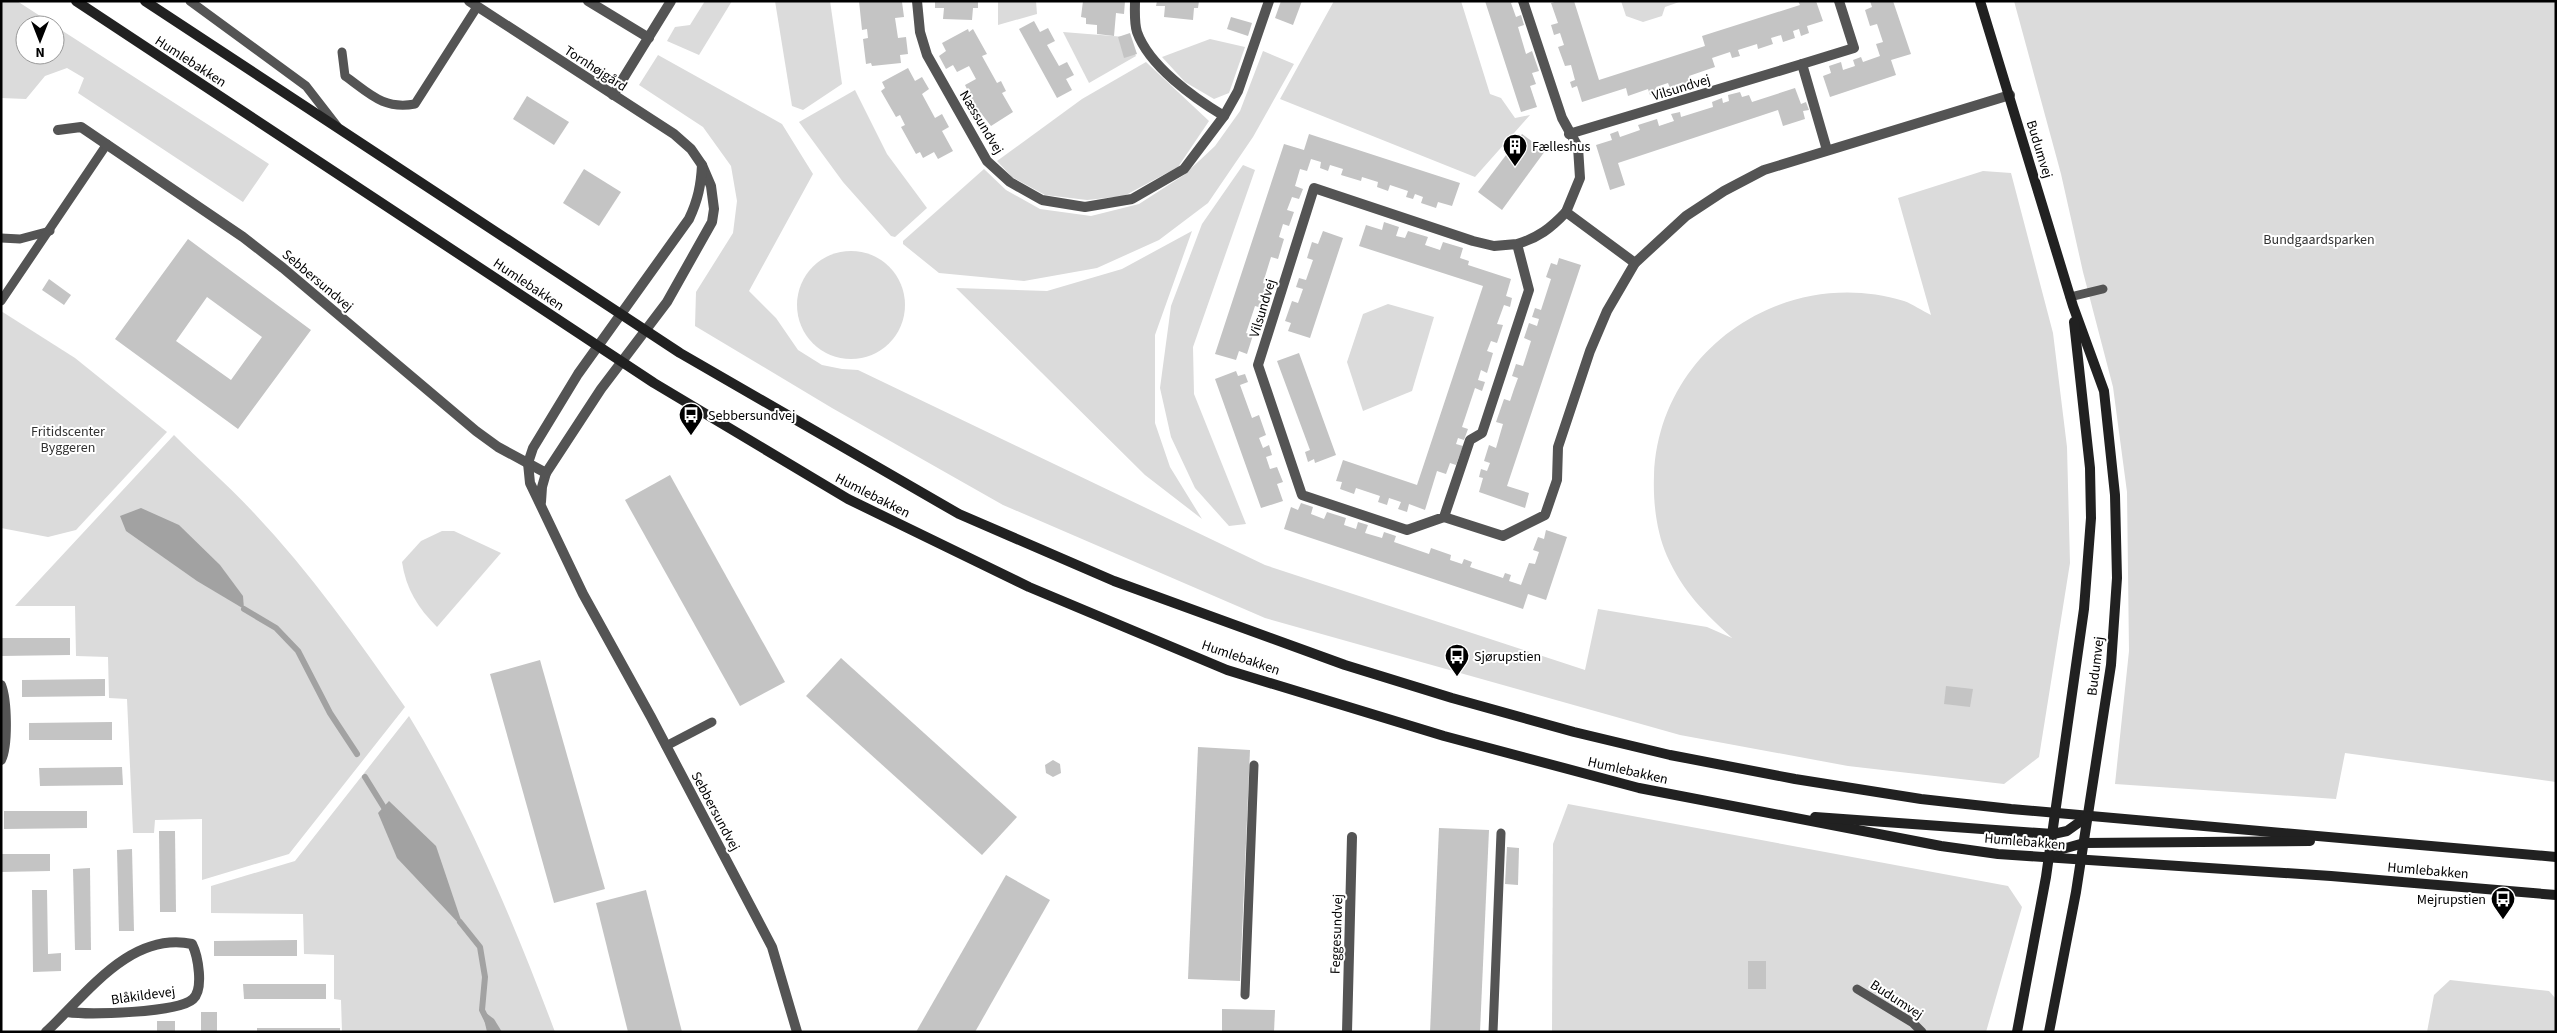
<svg xmlns="http://www.w3.org/2000/svg" width="2557" height="1033" font-family="'Source Sans 3',sans-serif">
	<rect width="100%" height="100%" fill="#fff"/>
	<g fill="#dbdbdb">
		<polygon points="1,1 17,1 54,25 25,25 25,55 55,55 55,26 269,164 243,202 78,93 84,78 67,68 45,76 26,99 1,98"/>
		<polygon points="705,1 732,1 699,55 667,41 675,27 690,25"/>
		<polygon points="775,1 830,1 842,84 803,110 792,106"/>
		<polygon points="998,1 1036,1 1037,14 998,25"/>
		<polygon points="1334,1 1461,1 1490,94 1501,98 1515,118 1530,115 1475,177 1280,99"/>
		<polygon points="1621,1 1682,1 1665,7 1662,16 1643,22 1626,16"/>
		<polygon points="2014,1 2556,1 2556,782 2345,753 2336,799 2115,784 2129,651 2127,492 2113,387 2083,272 2061,174"/>
		<polygon points="1063,32 1125,37 1136,56 1089,83"/>
		<polygon points="1210,39 1245,47 1229,93 1214,99 1185,82 1162,57"/>
		<polygon points="1263,51 1294,64 1253,137 1208,203 1159,240 1097,268 1024,281 939,273 903,244 903,241 984,169 1006,190 1040,209 1091,216 1139,204 1184,175 1215,146 1240,111"/>
		<path d="M 658,55 L 782,124 L 813,174 L 749,291 L 776,318 L 798,350 L 822,365 L 842,369 L 858,370 L 1265,565 L 1585,670 L 1598,609 L 1707,627 L 1732,638 C 1705,613 1683,592 1667,556 C 1656,531 1653,501 1654,475 C 1659,349 1784,265 1904,301 C 1913,304 1922,311 1931,315 L 1898,198 L 1983,171 L 2011,173 L 2053,333 L 2067,447 L 2070,563 L 2039,757 L 2004,784 L 1848,766 L 1680,735 L 1265,618 L 1003,505 L 832,408 L 695,326 L 696,292 L 733,233 L 737,201 L 731,166 L 703,127 L 639,85 Z"/>
		<polygon points="1146,62 1209,121 1178,167 1124,196 1087,200 1045,195 1012,177 997,161 1082,99"/>
		<polygon points="855,90 887,154 927,208 895,237 891,236 843,182 799,122"/>
		<polygon points="1243,165 1255,170 1193,347 1194,394 1246,524 1229,526 1195,488 1171,437 1160,388 1171,306 1202,224"/>
		<polygon points="1192,231 1155,335 1155,423 1170,467 1202,519 1145,475 956,288 1047,291 1122,269"/>
		<circle cx="851" cy="305" r="54"/>
		<polygon points="1388,304 1434,317 1412,391 1363,411 1347,362 1363,314"/>
		<polygon points="1,311 75,358 167,432 76,530 48,537 1,528"/>
		<path d="M 174,435 C 200,461 228,485 253,512 C 310,572 357,639 405,707 L 289,854 L 202,880 L 202,819 L 155,820 L 154,833 L 133,833 L 127,699 L 109,698 L 108,657 L 76,656 L 75,606 L 15,606 Z"/>
		<path d="M 442,531 L 454,531 L 501,553 L 437,627 C 418,608 406,589 402,562 L 421,541 Z"/>
		<path d="M 409,716 C 469,815 514,923 555,1032 L 342,1032 L 341,1000 L 334,999 L 334,955 L 304,954 L 303,914 L 211,913 L 211,886 L 295,861 Z"/>
		<polygon points="1568,804 2008,886 2022,907 1986,1032 1552,1032 1553,844"/>
		<polygon points="2450,980 2549,991 2556,999 2556,1032 2427,1032 2434,995"/>
	</g>
	<g fill="#a2a2a2">
		<polygon points="141,508 179,525 220,565 243,596 244,609 197,581 126,531 120,516"/>
		<polygon points="389,801 436,846 464,929 397,858 378,813"/>
		<polygon points="482,1010 494,1019 502,1032 487,1032"/>
	</g>
	<g fill="none" stroke-linecap="round" stroke-linejoin="round">
		<g stroke="#a2a2a2" stroke-width="6">
			<polyline points="244,609 276,628 298,651 330,713 357,754"/>
			<polyline points="365,777 388,814"/>
			<polyline points="460,922 480,947 485,977 482,1010 493,1032"/>
		</g>
	</g>
	<g fill="#c4c4c4" fill-rule="evenodd">
		<polygon points="859,1 902,2 904,17 895,18 898,38 906,37 908,54 900,55 901,63 872,66 871,63 866,64 863,39 868,38 867,29 862,30"/>
		<polygon points="935,1 978,1 978,8 973,8 972,20 943,19 944,8 935,8"/>
		<polygon points="1083,1 1125,1 1124,14 1116,13 1114,36 1097,34 1097,25 1086,24 1086,18 1081,17"/>
		<polygon points="1157,1 1199,1 1198,8 1194,8 1193,20 1164,17 1165,6 1156,6"/>
		<polygon points="1281,1 1302,1 1293,25 1275,18"/>
		<polygon points="1485,1 1516,1 1511,3 1516,17 1521,15 1524,25 1518,27 1526,54 1532,51 1539,71 1532,73 1536,84 1530,86 1537,107 1521,112"/>
		<polygon points="1558,1 1574,1 1599,80 1705,46 1702,36 1800,5 1798,1 1816,1 1823,21 1807,26 1809,33 1801,36 1799,29 1793,31 1795,38 1783,42 1781,35 1771,38 1773,44 1758,49 1757,44 1738,50 1740,56 1732,58 1730,52 1712,58 1715,67 1689,76 1691,81 1670,88 1668,83 1656,87 1658,92 1650,95 1648,89 1628,96 1626,88 1582,102 1577,86 1572,88 1570,82 1575,80 1571,65 1565,66 1558,47 1564,45 1560,33 1554,35 1551,25 1558,23 1551,3"/>
		<polygon points="1870,1 1893,1 1911,54 1891,60 1896,75 1830,97 1823,76 1831,73 1829,66 1841,62 1843,70 1855,66 1853,60 1861,57 1863,62 1880,56 1876,44 1883,42 1877,24 1870,26 1865,10 1872,7"/>
		<polygon points="1231,17 1252,23 1248,36 1227,29"/>
		<polygon points="1034,21 1040,32 1048,28 1055,41 1047,45 1059,66 1067,62 1074,75 1066,79 1072,90 1057,98 1019,29"/>
		<polygon points="968,29 969,32 973,29 987,54 982,56 997,83 1001,81 1006,91 1002,93 1013,112 991,126 977,108 970,112 962,99 970,95 965,85 976,79 969,66 957,72 953,65 946,69 939,56 946,51 942,43"/>
		<polygon points="1130,33 1137,54 1124,58 1118,37"/>
		<polygon points="908,68 915,81 922,77 929,89 922,94 935,118 942,114 949,127 942,131 953,151 938,159 934,152 923,158 920,152 916,154 901,127 905,125 900,115 896,117 881,91 885,88 882,82"/>
		<polygon points="1795,88 1801,104 1806,102 1809,110 1803,111 1805,119 1783,126 1778,110 1618,163 1625,185 1610,190 1596,145 1612,140 1610,134 1618,131 1620,137 1640,130 1638,125 1657,119 1659,126 1674,121 1671,114 1680,112 1681,117 1713,107 1712,102 1722,98 1723,103 1729,101 1728,95 1740,92 1742,97 1749,95 1752,102"/>
		<polygon points="527,96 569,122 554,145 513,119"/>
		<polygon points="1309,134 1460,183 1452,206 1438,202 1436,208 1421,203 1423,197 1415,194 1413,199 1406,197 1408,191 1390,185 1388,191 1377,187 1378,182 1362,177 1361,181 1341,175 1343,169 1330,165 1328,171 1320,168 1321,162 1311,159 1307,171 1300,169 1295,186 1303,189 1299,199 1292,197 1287,210 1294,212 1289,226 1283,224 1279,237 1284,239 1278,259 1271,257 1263,283 1269,285 1265,296 1260,294 1258,300 1264,302 1262,308 1255,306 1246,333 1253,335 1247,354 1239,351 1236,360 1215,354 1284,144 1304,150"/>
		<polygon points="1522,134 1545,151 1502,210 1478,192"/>
		<polygon points="584,169 621,192 599,226 563,203"/>
		<polygon points="1384,222 1399,227 1396,236 1405,238 1408,231 1428,237 1425,245 1440,250 1443,242 1463,248 1460,258 1469,261 1468,265 1511,279 1506,296 1512,298 1510,307 1504,305 1497,324 1503,325 1497,343 1491,341 1487,351 1493,353 1487,373 1481,370 1478,380 1485,382 1482,391 1475,388 1462,427 1468,429 1464,440 1458,438 1456,444 1463,446 1456,465 1450,463 1446,474 1437,471 1425,510 1409,504 1407,512 1398,509 1401,502 1389,498 1387,505 1378,502 1380,496 1356,488 1354,494 1340,489 1342,482 1336,481 1343,460 1417,485 1483,286 1359,246 1366,225 1382,230"/>
		<polygon points="1323,231 1343,238 1310,338 1288,331 1291,323 1285,321 1292,301 1298,303 1303,289 1296,287 1299,278 1306,280 1313,260 1307,258 1312,242 1318,244"/>
		<path d="M 188,239 L 311,330 L 238,429 L 115,339 ZM 207,297 L 262,337 L 231,380 L 176,341 Z"/>
		<polygon points="1559,258 1581,265 1507,486 1529,493 1525,508 1479,492 1483,478 1479,477 1481,469 1487,471 1490,463 1484,461 1489,445 1496,448 1503,424 1496,422 1504,399 1510,401 1514,389 1518,378 1512,376 1516,364 1523,366 1531,341 1524,338 1529,323 1537,326 1539,319 1532,317 1535,308 1541,310 1551,279 1546,277 1551,263 1557,265"/>
		<polygon points="49,279 71,295 64,305 42,290"/>
		<polygon points="1299,353 1336,455 1315,463 1314,459 1308,462 1305,452 1310,450 1277,361"/>
		<polygon points="1236,371 1238,376 1245,374 1248,382 1240,385 1252,418 1259,415 1266,435 1259,438 1263,448 1269,445 1272,455 1266,457 1270,469 1277,467 1283,482 1277,484 1283,501 1261,508 1215,379"/>
		<polygon points="670,475 785,682 740,706 625,500"/>
		<polygon points="1301,503 1313,507 1311,514 1324,519 1327,512 1346,518 1344,525 1356,529 1358,522 1368,525 1365,533 1382,538 1384,532 1396,536 1394,542 1429,554 1431,548 1451,555 1450,560 1462,564 1464,559 1472,562 1470,567 1503,578 1505,573 1511,575 1509,581 1521,585 1529,563 1535,564 1539,552 1533,550 1538,537 1544,539 1546,530 1567,537 1546,600 1528,594 1523,609 1284,529 1291,507 1298,510"/>
		<polygon points="1,638 70,638 70,655 1,656"/>
		<polygon points="841,658 1017,817 982,855 806,696"/>
		<polygon points="540,660 605,889 554,903 490,674"/>
		<polygon points="105,679 105,696 22,697 22,680"/>
		<polygon points="1946,686 1973,689 1970,707 1944,704"/>
		<polygon points="112,722 112,740 29,740 29,723"/>
		<polygon points="1198,747 1250,750 1240,981 1188,979"/>
		<polygon points="1053,760 1060,764 1061,773 1053,777 1046,773 1045,765"/>
		<polygon points="122,767 123,785 40,786 39,768"/>
		<polygon points="4,811 87,811 87,828 4,829"/>
		<polygon points="1439,828 1489,830 1480,1032 1430,1032"/>
		<polygon points="159,831 175,831 176,912 160,912"/>
		<polygon points="1507,847 1519,848 1518,885 1505,884"/>
		<polygon points="132,849 134,931 119,931 117,850"/>
		<polygon points="1,854 50,854 50,871 1,872"/>
		<polygon points="90,868 91,950 75,950 73,869"/>
		<polygon points="1006,875 1050,900 975,1032 916,1032"/>
		<polygon points="32,890 47,890 48,954 61,953 61,971 33,972"/>
		<polygon points="646,890 682,1032 628,1032 596,903"/>
		<polygon points="297,940 297,956 214,956 214,941"/>
		<rect x="1748" y="961" width="18" height="28"/>
		<polygon points="243,984 326,984 326,999 244,999"/>
		<polygon points="1222,1009 1275,1010 1274,1032 1222,1032"/>
		<rect x="201" y="1012" width="16" height="20"/>
		<rect x="157" y="1021" width="18" height="11"/>
		<rect x="257" y="1028" width="83" height="4"/>
	</g>
	<g fill="none" stroke-linecap="round" stroke-linejoin="round">
		<g stroke="#545454" stroke-width="9">
			<polyline points="190,1 306,86 337,126"/>
			<path d="M 342,52 L 345,76 C 369,93 383,110 415,104 L 477,7"/>
			<polyline points="1,238 20,239 50,231"/>
			<polyline points="2070,297 2103,289"/>
			<polyline points="1,301 107,144"/>
			<polyline points="666,746 712,722"/>
			<polyline points="1857,989 1913,1023 1922,1032"/>
			<polyline points="1245,995 1254,765"/>
			<polyline points="1493,1032 1501,833"/>
		</g>
		<g stroke="#545454" stroke-width="10">
			<polyline points="469,1 674,134 691,149 702,165 711,186 714,209 712,222 667,302 601,389 546,473 542,487 541,502"/>
			<polyline points="588,1 649,38"/>
			<polyline points="917,1 920,32 927,55 987,161 1010,182 1042,200 1085,207 1132,199 1184,169 1224,116 1238,91 1269,1"/>
			<path d="M 1135,1 C 1135,10 1134,23 1137,32 C 1149,66 1194,98 1224,116"/>
			<polyline points="1523,1 1562,118 1578,147 1580,178 1566,212 1635,263"/>
			<polyline points="613,95 671,1"/>
			<polyline points="58,130 81,127 243,237 283,268 476,431 498,447 546,473"/>
			<polyline points="1569,134 1802,64"/>
			<polyline points="1827,150 1802,64 1854,48 1839,1"/>
			<path d="M 702,165 C 701,185 698,200 689,219 L 578,374 L 533,448 L 528,463 L 530,483 L 583,594 L 651,717 L 772,947 L 797,1032"/>
			<path d="M 1517,244 L 1494,246 L 1473,241 L 1314,188 L 1258,365 L 1302,495 L 1407,530 L 1444,517 L 1470,440 L 1482,433 L 1529,290 L 1517,244 C 1538,238 1551,228 1566,212"/>
			<polyline points="1444,517 1503,536 1545,515 1557,480 1558,447 1590,351 1607,311 1635,263 1686,216 1724,191 1764,170 2010,95"/>
			<path d="M 1,685 C 7,700 8,746 1,760"/>
			<path d="M 46,1032 C 86,995 130,931 192,944 C 198,956 204,989 193,999 C 178,1013 88,1015 67,1012"/>
			<polyline points="1347,1032 1352,837"/>
		</g>
		<g stroke="#212121" stroke-width="10">
			<polyline points="76,1 654,383 848,499 1029,587 1227,670 1444,736 1639,788 1941,846 1998,854 2331,876 2556,895"/>
			<polyline points="145,1 680,353 959,514 1114,581 1345,665 1452,698 1574,732 1670,755 1795,779 1921,799 2011,809 2556,857"/>
			<polyline points="1980,1 2073,306 2104,391 2115,495 2117,578 2111,665 2076,892 2049,1032"/>
			<polyline points="1815,817 2053,834 2067,831 2088,816"/>
			<polyline points="2049,857 2059,850 2084,843 2310,841"/>
			<polyline points="2017,1032 2046,877 2084,609 2091,518 2090,468 2074,322"/>
		</g>
	</g>
	<defs>
		<symbol id="building-pin" viewBox="-11 -11 22 30"><path d="M0 17L-7.5 6A9.5 9.5 0 1 1 7.5 6Z" fill="#000" stroke="#fff"/><path d="M-4-6H4V6H1V3H-1V6H-4ZM-2.5-4.3h1.7v1.8h-1.7ZM.8-4.3h1.7v1.8H.8ZM-2.5-1h1.7V.8h-1.7ZM.8-1h1.7V.8H.8Z" fill="#fff"/></symbol>
		<symbol id="bus-pin" viewBox="-11 -11 22 30"><path d="M0 17L-7.5 6A9.5 9.5 0 1 1 7.5 6Z" fill="#000" stroke="#fff"/><path d="M-5-6H5V4H4V6H2V4H-2V6H-4V4H-5ZM-3.5-4V0h7V-4ZM-3.5 1.2v1.5H-2V1.2ZM2 1.2v1.5H3.5V1.2Z" fill="#fff"/></symbol>
	</defs>
	<g fill-rule="evenodd">
		<use href="#building-pin" x="1501" y="132" width="28" height="38"/>
		<use href="#bus-pin" x="677" y="401" width="28" height="38"/>
		<use href="#bus-pin" x="1443" y="642" width="28" height="38"/>
		<use href="#bus-pin" x="2489" y="885" width="28" height="38"/>
	</g>
	<g text-anchor="middle" stroke-width="4" stroke-linejoin="round" paint-order="stroke">
		<g font-size="14" fill="#000" stroke="#fff">
			<text transform="translate(191 61) rotate(33)" y="5">Humlebakken</text>
			<text transform="translate(596 68) rotate(33)" y="5">Tornhøjgård</text>
			<text transform="translate(1681 87) rotate(-17)" y="5">Vilsundvej</text>
			<text transform="translate(982 122) rotate(59)" y="5">Næssundvej</text>
			<text transform="translate(2040 149) rotate(73)" y="5">Budumvej</text>
			<text transform="translate(318 280) rotate(40)" y="5">Sebbersundvej</text>
			<text transform="translate(529 284) rotate(34)" y="5">Humlebakken</text>
			<text transform="translate(1262 308) rotate(-73)" y="5">Vilsundvej</text>
			<text transform="translate(873 495) rotate(27)" y="5">Humlebakken</text>
			<text transform="translate(1241 657) rotate(19)" y="5">Humlebakken</text>
			<text transform="translate(2095 666) rotate(-83)" y="5">Budumvej</text>
			<text transform="translate(1628 770) rotate(13)" y="5">Humlebakken</text>
			<text transform="translate(716 811) rotate(62)" y="5">Sebbersundvej</text>
			<text transform="translate(2025 841) rotate(5)" y="5">Humlebakken</text>
			<text transform="translate(2428 870) rotate(5)" y="5">Humlebakken</text>
			<text transform="translate(1336 934) rotate(-88)" y="5">Feggesundvej</text>
			<text transform="translate(143 995) rotate(-8)" y="5">Blåkildevej</text>
			<text transform="translate(1897 999) rotate(33)" y="5">Budumvej</text>
		</g>
		<g font-size="14" fill="#000" stroke="#fff" text-anchor="start">
			<text x="1532" y="151">Fælleshus</text>
			<text x="708" y="420">Sebbersundvej</text>
			<text x="1474" y="661">Sjørupstien</text>
			<text x="2486" y="904" text-anchor="end">Mejrupstien</text>
		</g>
		<g font-size="14" fill="#323232" stroke="#fff">
			<text x="2319" y="244">Bundgaardsparken</text>
			<text x="68" y="436">Fritidscenter<tspan x="68" dy="16">Byggeren</tspan></text>
		</g>
	</g>
	<rect width="2557" height="1033" fill="none" stroke="#000000" stroke-width="5"/>
	<g transform="translate(40 40) rotate(180)"><circle r="24" fill="#ffffff" stroke="#999999"/>
	<path d="M0-4L9 19L0 12L-9 19Z" fill="#000000"/>
	<text y="-8" font-size="14" font-weight="bold" text-anchor="middle" fill="#000000">N</text>
	</g>
</svg>
